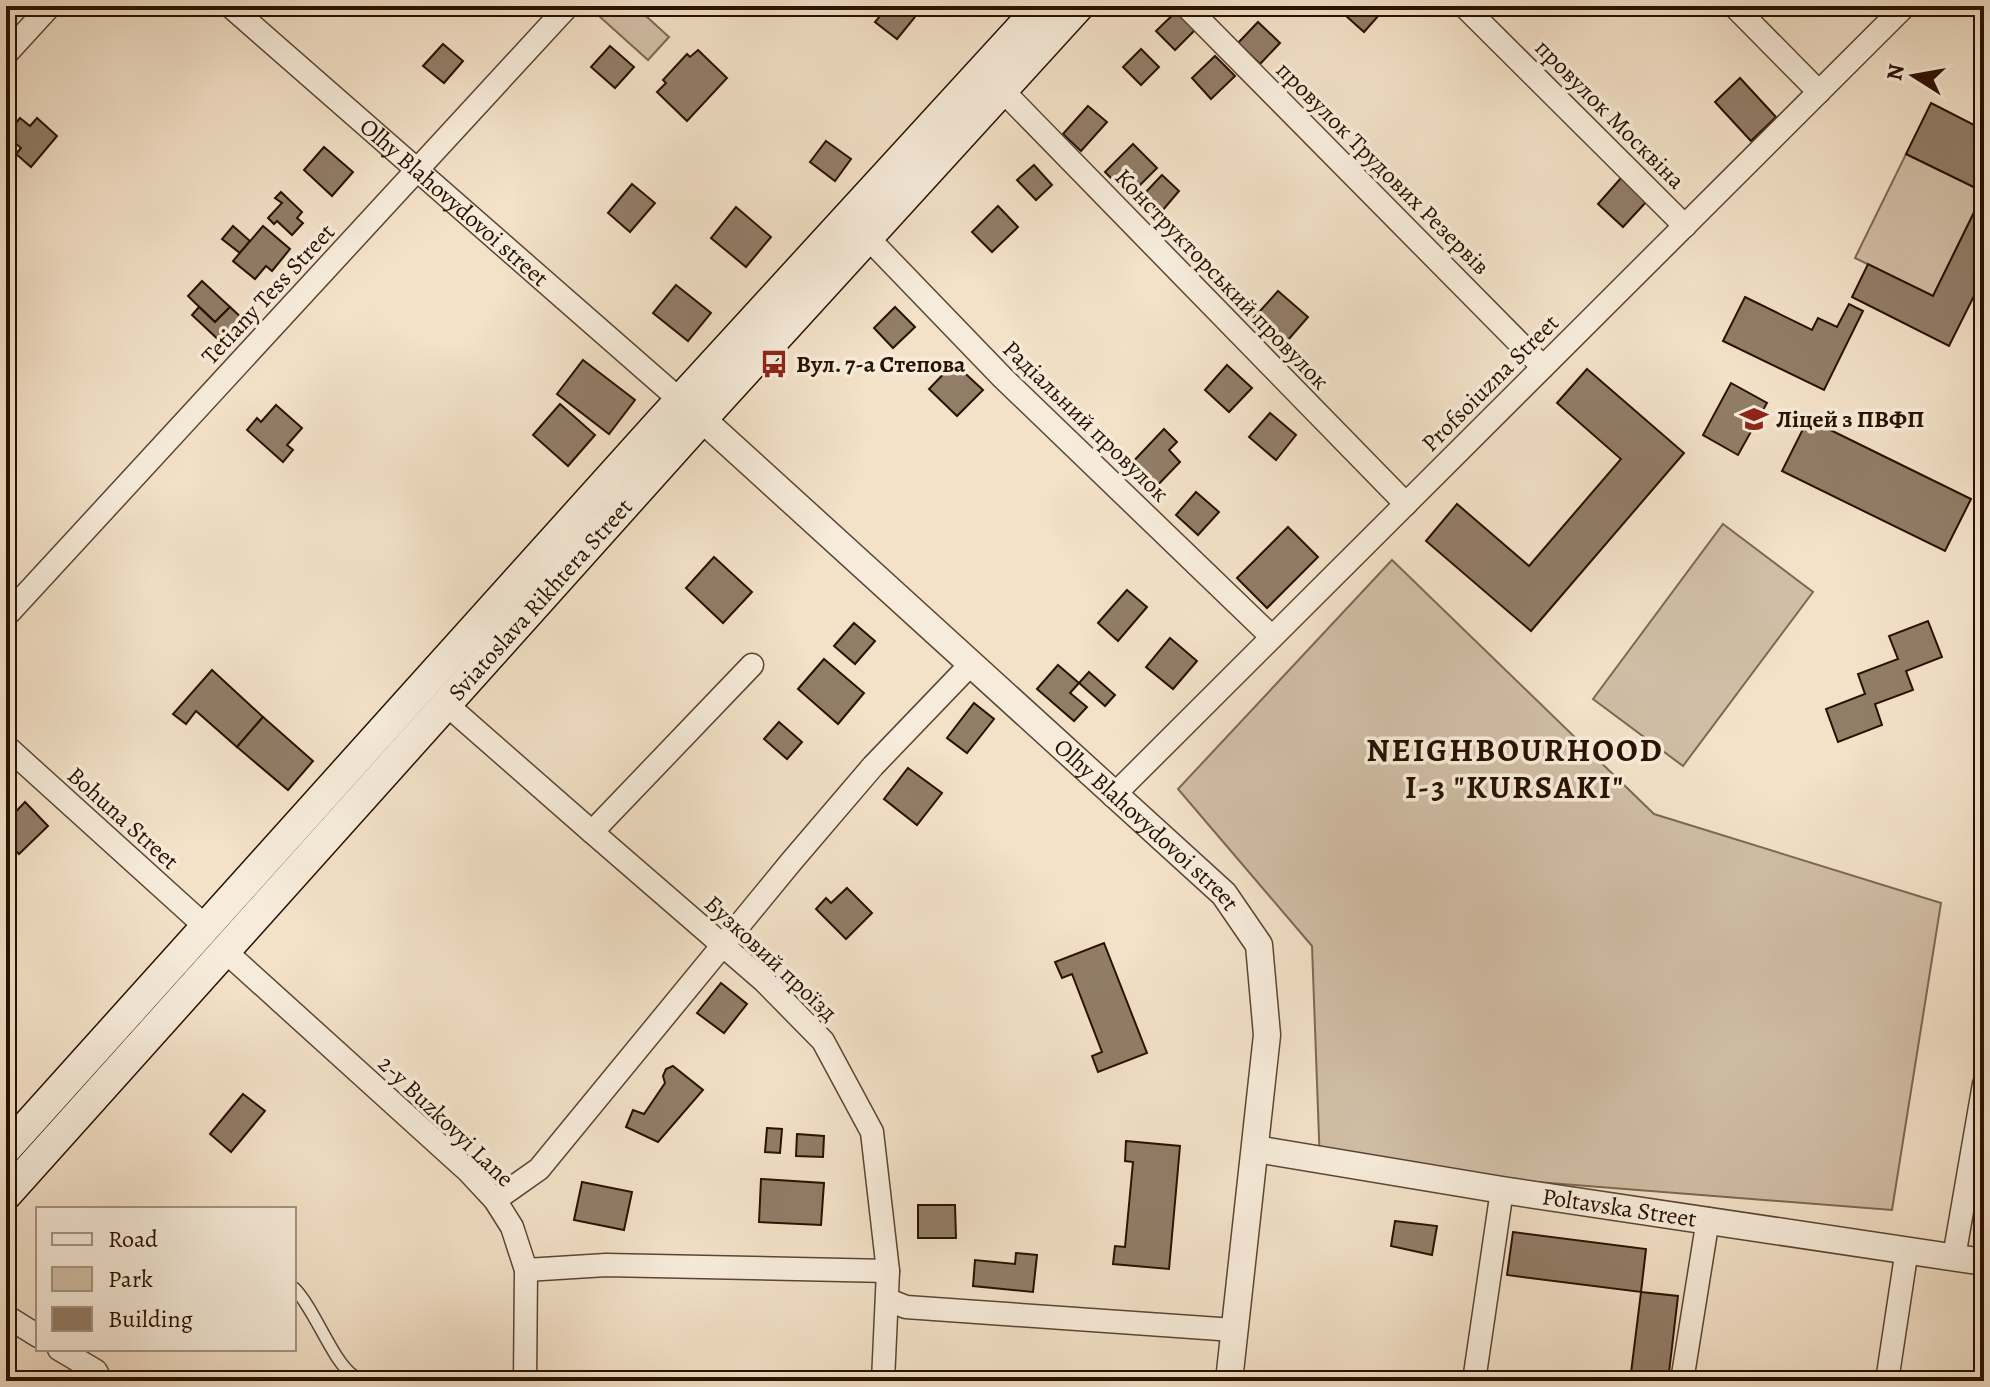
<svg xmlns="http://www.w3.org/2000/svg" width="1990" height="1387" font-family="Alegreya,serif">
	<rect width="100%" height="100%" fill="#f3e1c8"/>
	<filter id="stains"><feTurbulence type="fractalNoise" baseFrequency=".0025" numOctaves="4"/><feColorMatrix values="0 0 0 0 .2 0 0 0 0 .09 0 0 0 0 .02 0 0 0 .5 -.17"/></filter>
	<radialGradient id="worn" r=".72"><stop offset=".6" stop-color="#630" stop-opacity="0"/><stop offset="1" stop-color="#630" stop-opacity=".3"/></radialGradient>
	<g fill="#d1bea6" stroke="#7d6853" stroke-width="2">
		<polygon points="610,6 635,6 669,37 648,60 600,17"/>
		<polygon points="1906,154 1984,192 1933,296 1855,258"/>
		<polygon points="1723,524 1813,592 1683,766 1593,699"/>
		<polygon points="1392,560 1654,814 1941,903 1892,1210 1320,1165 1312,946 1178,789"/>
	</g>
	<g fill="#927d68" stroke="#291100" stroke-width="2">
		<polygon points="888,6 901,6 915,17 897,39 875,22"/>
		<polygon points="1335,6 1387,6 1364,32"/>
		<polygon points="1179,9 1198,27 1175,50 1156,31"/>
		<polygon points="1258,22 1280,43 1260,64 1238,43"/>
		<polygon points="443,44 463,61 444,83 423,66"/>
		<polygon points="610,46 634,67 615,88 591,67"/>
		<polygon points="1141,49 1159,67 1141,85 1123,67"/>
		<polygon points="698,50 727,78 687,121 657,92 666,83 663,80 687,54 690,57"/>
		<polygon points="1215,56 1235,76 1211,99 1192,78"/>
		<polygon points="1740,78 1776,117 1751,141 1715,102"/>
		<polygon points="1931,103 1984,130 1984,276 1949,346 1852,297 1868,264 1933,296 1984,192 1906,154"/>
		<polygon points="1088,106 1107,122 1081,151 1063,134"/>
		<polygon points="20,118 30,126 37,118 57,136 31,167 16,154 21,148 6,135"/>
		<polygon points="826,141 851,159 835,181 810,162"/>
		<polygon points="1133,144 1157,168 1129,196 1105,172"/>
		<polygon points="324,147 353,172 332,196 304,170"/>
		<polygon points="1034,165 1052,185 1036,200 1017,180"/>
		<polygon points="1162,175 1179,191 1162,211 1144,194"/>
		<polygon points="1621,178 1647,201 1623,227 1598,204"/>
		<polygon points="632,184 655,203 630,232 608,213"/>
		<polygon points="281,192 302,212 297,218 303,223 292,235 277,221 274,224 268,218 282,203 275,198"/>
		<polygon points="998,206 1018,227 992,252 972,232"/>
		<polygon points="736,207 771,237 746,267 711,238"/>
		<polygon points="233,226 250,241 240,253 222,239"/>
		<polygon points="263,226 290,249 272,271 266,266 255,279 233,261"/>
		<polygon points="202,281 230,307 215,322 188,296"/>
		<polygon points="676,285 711,313 688,341 653,313"/>
		<polygon points="1278,291 1308,317 1281,348 1251,321"/>
		<polygon points="1745,297 1812,330 1818,318 1837,327 1849,304 1863,311 1824,390 1723,341"/>
		<polygon points="199,307 215,322 230,307 245,321 224,345 192,315"/>
		<polygon points="895,307 915,327 893,348 874,328"/>
		<polygon points="583,360 635,400 609,434 557,394"/>
		<polygon points="954,363 983,390 957,416 929,389"/>
		<polygon points="1227,365 1252,388 1229,412 1205,390"/>
		<polygon points="1587,369 1684,453 1531,631 1426,541 1457,504 1529,566 1621,459 1557,403"/>
		<polygon points="1731,383 1767,403 1738,455 1703,435"/>
		<polygon points="560,404 595,435 568,466 533,435"/>
		<polygon points="276,405 302,428 287,445 293,450 283,462 247,430 257,418 261,422"/>
		<polygon points="1270,413 1296,435 1276,460 1249,437"/>
		<polygon points="1808,419 1971,499 1945,551 1782,471"/>
		<polygon points="1164,429 1177,442 1169,450 1180,462 1151,492 1127,468"/>
		<polygon points="1196,492 1219,512 1198,535 1176,515"/>
		<polygon points="1288,527 1318,557 1267,608 1237,578"/>
		<polygon points="714,557 752,592 723,623 686,588"/>
		<polygon points="1127,590 1147,607 1118,641 1098,623"/>
		<polygon points="1928,621 1942,657 1906,671 1913,690 1875,704 1882,725 1838,742 1826,709 1865,694 1858,674 1898,659 1889,636"/>
		<polygon points="854,623 875,641 855,664 834,646"/>
		<polygon points="1170,638 1197,661 1173,689 1146,667"/>
		<polygon points="824,659 864,693 838,724 798,689"/>
		<polygon points="1058,665 1079,683 1070,693 1087,707 1074,721 1037,689"/>
		<polygon points="212,670 263,717 237,747 196,711 186,724 173,714"/>
		<polygon points="1089,672 1115,695 1105,706 1079,683"/>
		<polygon points="974,703 994,719 967,753 947,738"/>
		<polygon points="263,717 313,761 288,790 237,747"/>
		<polygon points="779,722 802,742 787,759 764,739"/>
		<polygon points="908,768 942,793 917,825 884,799"/>
		<polygon points="25,802 48,826 19,854 6,841 6,822"/>
		<polygon points="847,888 872,913 846,939 816,909 826,898 831,903"/>
		<polygon points="1104,943 1147,1053 1098,1072 1092,1056 1102,1052 1072,974 1062,978 1055,962"/>
		<polygon points="721,983 747,1004 724,1033 697,1013"/>
		<polygon points="673,1066 703,1090 658,1142 626,1127 633,1110 644,1114 665,1083 663,1076 666,1069"/>
		<polygon points="243,1094 265,1111 231,1152 210,1134"/>
		<polygon points="767,1128 782,1129 780,1153 765,1152"/>
		<polygon points="797,1134 824,1136 823,1157 796,1156"/>
		<polygon points="1126,1141 1180,1146 1169,1269 1113,1264 1115,1246 1125,1247 1133,1162 1125,1161"/>
		<polygon points="761,1179 824,1183 821,1225 759,1222"/>
		<polygon points="582,1182 632,1192 624,1230 574,1220"/>
		<polygon points="918,1205 955,1205 956,1238 918,1238"/>
		<polygon points="1395,1221 1437,1226 1432,1255 1391,1246"/>
		<polygon points="1513,1232 1646,1249 1641,1292 1507,1275"/>
		<polygon points="1016,1253 1037,1255 1033,1292 973,1286 975,1260 1015,1264"/>
		<polygon points="1641,1292 1678,1296 1668,1381 1630,1381"/>
		<polygon points="939,1372 987,1375 987,1381 938,1381"/>
	</g>
	<g fill="none" stroke-linecap="round" stroke-linejoin="round">
		<defs>
			<path id="service" d="M 294,1288 C 315,1309 333,1363 354,1376 C 359,1379 367,1379 372,1381"/>
			<g id="minor">
				<path id="s1" d="M 230,6 L 680,400"/>
				<polyline points="1186,6 1543,367"/>
				<polyline points="1464,6 1685,226"/>
				<polyline points="1734,6 1819,92"/>
				<polyline points="6,54 50,6"/>
				<polyline points="1002,90 1406,504"/>
				<polyline points="868,238 1003,378 1272,637"/>
				<polyline points="6,616 568,6"/>
				<polyline points="752,665 592,832 764,981 823,1041 872,1132 888,1271 883,1381"/>
				<polyline points="446,704 592,832"/>
				<polyline points="6,746 206,927"/>
				<polyline points="1113,796 1905,6"/>
				<polyline points="225,951 468,1171 495,1200 512,1227 526,1270 525,1381"/>
				<polyline points="495,1200 539,1169 791,862 873,766 970,665"/>
				<polyline points="1954,1257 1984,1084"/>
				<polyline points="526,1270 606,1265 888,1271"/>
				<polyline points="888,1300 906,1307 1234,1330"/>
				<polyline points="6,1316 38,1336"/>
				<polyline points="59,1349 96,1371 101,1381"/>
				<polyline points="1474,1381 1502,1190"/>
				<polyline points="1682,1381 1708,1219"/>
				<polyline points="1887,1381 1907,1249"/>
			</g>
			<g id="tertiary">
				<path id="s2" d="M 702,419 L 1224,894 L 1259,945 L 1267,1035 L 1229,1381"/>
				<path id="s3" d="M 1256,1149 L 1502,1190 L 1984,1262"/>
			</g>
			<g id="secondary">
				<polyline points="6,1149 660,422 1041,6"/>
				<path id="s4" d="M 6,1195 L 702,419 L 1079,6"/>
			</g>
		</defs>
		<use href="#service" stroke="#5c4532" stroke-width="14"/>
		<use href="#minor" stroke="#5c4532" stroke-width="25"/>
		<use href="#tertiary" stroke="#5c4532" stroke-width="29"/>
		<use href="#secondary" stroke="#291100" stroke-width="33"/>
		<use href="#service" stroke="#f7ecdb" stroke-width="11"/>
		<use href="#minor" stroke="#f7ecdb" stroke-width="22"/>
		<use href="#tertiary" stroke="#f7ecdb" stroke-width="26"/>
		<use href="#secondary" stroke="#f7ecdb" stroke-width="30"/>
	</g>
	<defs>
		<symbol id="bus-bare" viewBox="-9 -9 18 18"><path d="M-5-6H5V4H4V6H2V4H-2V6H-4V4H-5ZM-3.5-4V0h7V-4ZM-3.5 1.2v1.5H-2V1.2ZM2 1.2v1.5H3.5V1.2Z" fill="#8f2418" stroke="#f7ecdb" stroke-width="2.5" paint-order="stroke"/></symbol>
		<symbol id="school-bare" viewBox="-9 -9 18 18"><path d="M0-5L7-2L0 1L-7-2ZM-4 1L0 2.5L4 1V4Q0 6-4 4Z" fill="#8f2418" stroke="#f7ecdb" stroke-width="2.5" paint-order="stroke"/></symbol>
	</defs>
	<g fill-rule="evenodd">
		<use href="#bus-bare" x="754" y="344" width="40" height="40"/>
		<use href="#school-bare" x="1734" y="399" width="40" height="40"/>
	</g>
	<g text-anchor="middle" stroke-width="7" stroke-linejoin="round" paint-order="stroke">
		<g font-size="24" fill="#291100" stroke="#f7ecdb">
			<text transform="translate(1610 114) rotate(45)" y="8">провулок Москвіна</text>
			<text transform="translate(1383 168) rotate(45)" y="8">провулок Трудових Резервів</text>
			<text dy="8" stroke="none"><textPath href="#s1" startOffset="298">Olhy Blahovydovoi street</textPath></text>
			<text transform="translate(1222 279) rotate(46)" y="8">Конструкторський провулок</text>
			<text transform="translate(268 294) rotate(-47)" y="8">Tetiany Tess Street</text>
			<text transform="translate(1490 383) rotate(-45)" y="8">Profsoiuzna Street</text>
			<text transform="translate(1086 421) rotate(44)" y="8">Радіальний провулок</text>
			<text dy="8" stroke="none"><textPath href="#s4" startOffset="800">Sviatoslava Rikhtera Street</textPath></text>
			<text transform="translate(123 818) rotate(42)" y="8">Bohuna Street</text>
			<text dy="8" stroke="none"><textPath href="#s2" startOffset="602">Olhy Blahovydovoi street</textPath></text>
			<text transform="translate(771 958) rotate(43)" y="8">Бузковий проїзд</text>
			<text transform="translate(446 1121) rotate(44)" y="8">2-y Buzkovyi Lane</text>
			<text dy="8" stroke="none"><textPath href="#s3" startOffset="368">Poltavska Street</textPath></text>
		</g>
		<g font-size="24" font-weight="bold" fill="#291100" stroke="#f7ecdb" text-anchor="start">
			<text x="796" y="372">Вул. 7-а Степова</text>
			<text x="1776" y="427">Ліцей з ПВФП</text>
		</g>
		<g font-size="32" font-weight="bold" letter-spacing="2" fill="#291100" stroke="#f7ecdb">
			<text x="1515" y="761">NEIGHBOURHOOD<tspan x="1515" dy="37">I-3 "KURSAKI"</tspan></text>
		</g>
	</g>
	<rect width="1990" height="1387" fill="none" stroke="#f3e1c8" stroke-width="32"/>
	<rect x="8" y="8" width="1974" height="1371" fill="none" stroke="#291100" stroke-width="4"/>
	<rect x="16" y="16" width="1958" height="1355" fill="none" stroke="#291100" stroke-width="2"/>
	<rect x="36" y="1207" width="260" height="144" fill="#f7ecdb" stroke="#a59483" stroke-width="2"/>
	<rect x="52" y="1233" width="40" height="12" fill="#f7ecdb" stroke="#a59483" stroke-width="2"/>
	<text x="108" y="1247" font-size="24" fill="#291100">Road</text>
	<rect x="52" y="1267" width="40" height="24" fill="#d1bea6" stroke="#a59483" stroke-width="2"/>
	<text x="108" y="1287" font-size="24" fill="#291100">Park</text>
	<rect x="52" y="1307" width="40" height="24" fill="#927d68" stroke="#a59483" stroke-width="2"/>
	<text x="108" y="1327" font-size="24" fill="#291100">Building</text>
	<g transform="translate(1914 76) rotate(281)" stroke="#f7ecdb" stroke-width="6" paint-order="stroke">
	<path d="M0-6L14 30L0 20L-14 30Z" fill="#291100"/>
	<text y="-12" font-size="22" font-weight="bold" text-anchor="middle" fill="#291100">N</text>
	</g>
	<rect width="100%" height="100%" filter="url(#stains)"/>
	<rect width="100%" height="100%" fill="url(#worn)"/>
</svg>
